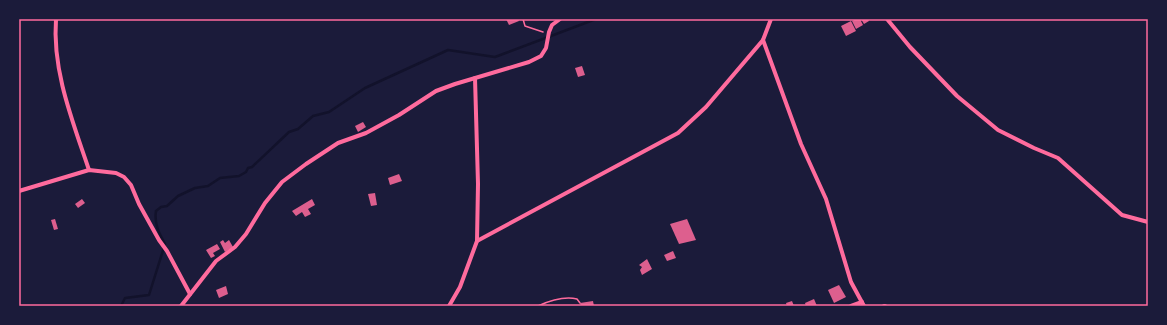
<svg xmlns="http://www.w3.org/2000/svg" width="1167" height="325" font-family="'Golos Text',sans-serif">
	<rect width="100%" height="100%" fill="#1b1b3a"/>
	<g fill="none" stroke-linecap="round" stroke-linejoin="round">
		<path stroke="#12122b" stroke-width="2.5" d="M 121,306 L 125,298 L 149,295 L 165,244 C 159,233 154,224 156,211 L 161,207 L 167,206 L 178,196 L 195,188 L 208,186 L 220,178 L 239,176 L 246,172 L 248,168 L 252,167 L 289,132 L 298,129 L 313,116 L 329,112 L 365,88 L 448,50 L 495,57 L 596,19"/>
	</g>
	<g fill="#dd5f8e">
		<polygon points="506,19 518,19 519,21 509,25"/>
		<polygon points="857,19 860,19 863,25 856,29 852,21"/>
		<polygon points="861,19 868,19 869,21 864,24"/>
		<polygon points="851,21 856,31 846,36 841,26"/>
		<polygon points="582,66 585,75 578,77 575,68"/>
		<polygon points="363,122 366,127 358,132 355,126"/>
		<polygon points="399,174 402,181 390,185 388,178"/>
		<polygon points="375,193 377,205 371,206 368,194"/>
		<polygon points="82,199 85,203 78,208 75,204"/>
		<polygon points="312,199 315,205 308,209 311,214 305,217 302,212 296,216 292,211"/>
		<polygon points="55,219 58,229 54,230 51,220"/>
		<polygon points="687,219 696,240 679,244 670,224"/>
		<polygon points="223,240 225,243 229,240 233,247 225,252 220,242"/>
		<polygon points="217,244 220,249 213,253 215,256 211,258 206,250"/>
		<polygon points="673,251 676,258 667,261 664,255"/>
		<polygon points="647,259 652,269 642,275 640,270 642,267 639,265"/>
		<polygon points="839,285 846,297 834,303 828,290"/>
		<polygon points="226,286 228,294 219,298 216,290"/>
		<polygon points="814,299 817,306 806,306 805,303"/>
		<polygon points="593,301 594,306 581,306 580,303"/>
		<polygon points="792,301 794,306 787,306 786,303"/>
	</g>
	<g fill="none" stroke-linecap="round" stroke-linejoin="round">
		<g stroke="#ff6b9d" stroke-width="1.5">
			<polyline points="523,19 525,26 543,32"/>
			<path d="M 538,306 C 549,301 564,296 577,299 L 580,303"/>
		</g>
		<g stroke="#ff6b9d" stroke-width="4">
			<path d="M 56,19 C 52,71 73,122 89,170"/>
			<polyline points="887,19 910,47 957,96 998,130 1034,148 1058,158 1122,215 1148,222"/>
			<polyline points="763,40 801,144 826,199 851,282 864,306"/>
			<polyline points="19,191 89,170 116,173 124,177 131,185 139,204 159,240 167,251 190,294"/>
			<polyline points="477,241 678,133 706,107 763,40 771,19"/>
			<polyline points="181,306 216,261 235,247 246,234 265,203 282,182 306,164 338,143 366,133 399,115 436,91 455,84 529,62 541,56 546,48 549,32 552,25 560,19"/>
			<polyline points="449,306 460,287 477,241 478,184 475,78"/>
			<polyline points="851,306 862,302"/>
			<polyline points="884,306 885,306"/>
		</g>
	</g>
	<rect width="1167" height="325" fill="none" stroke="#1b1b3a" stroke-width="40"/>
	<rect x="20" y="20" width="1127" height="285" fill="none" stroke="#ff6b9d" stroke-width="1.5"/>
</svg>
